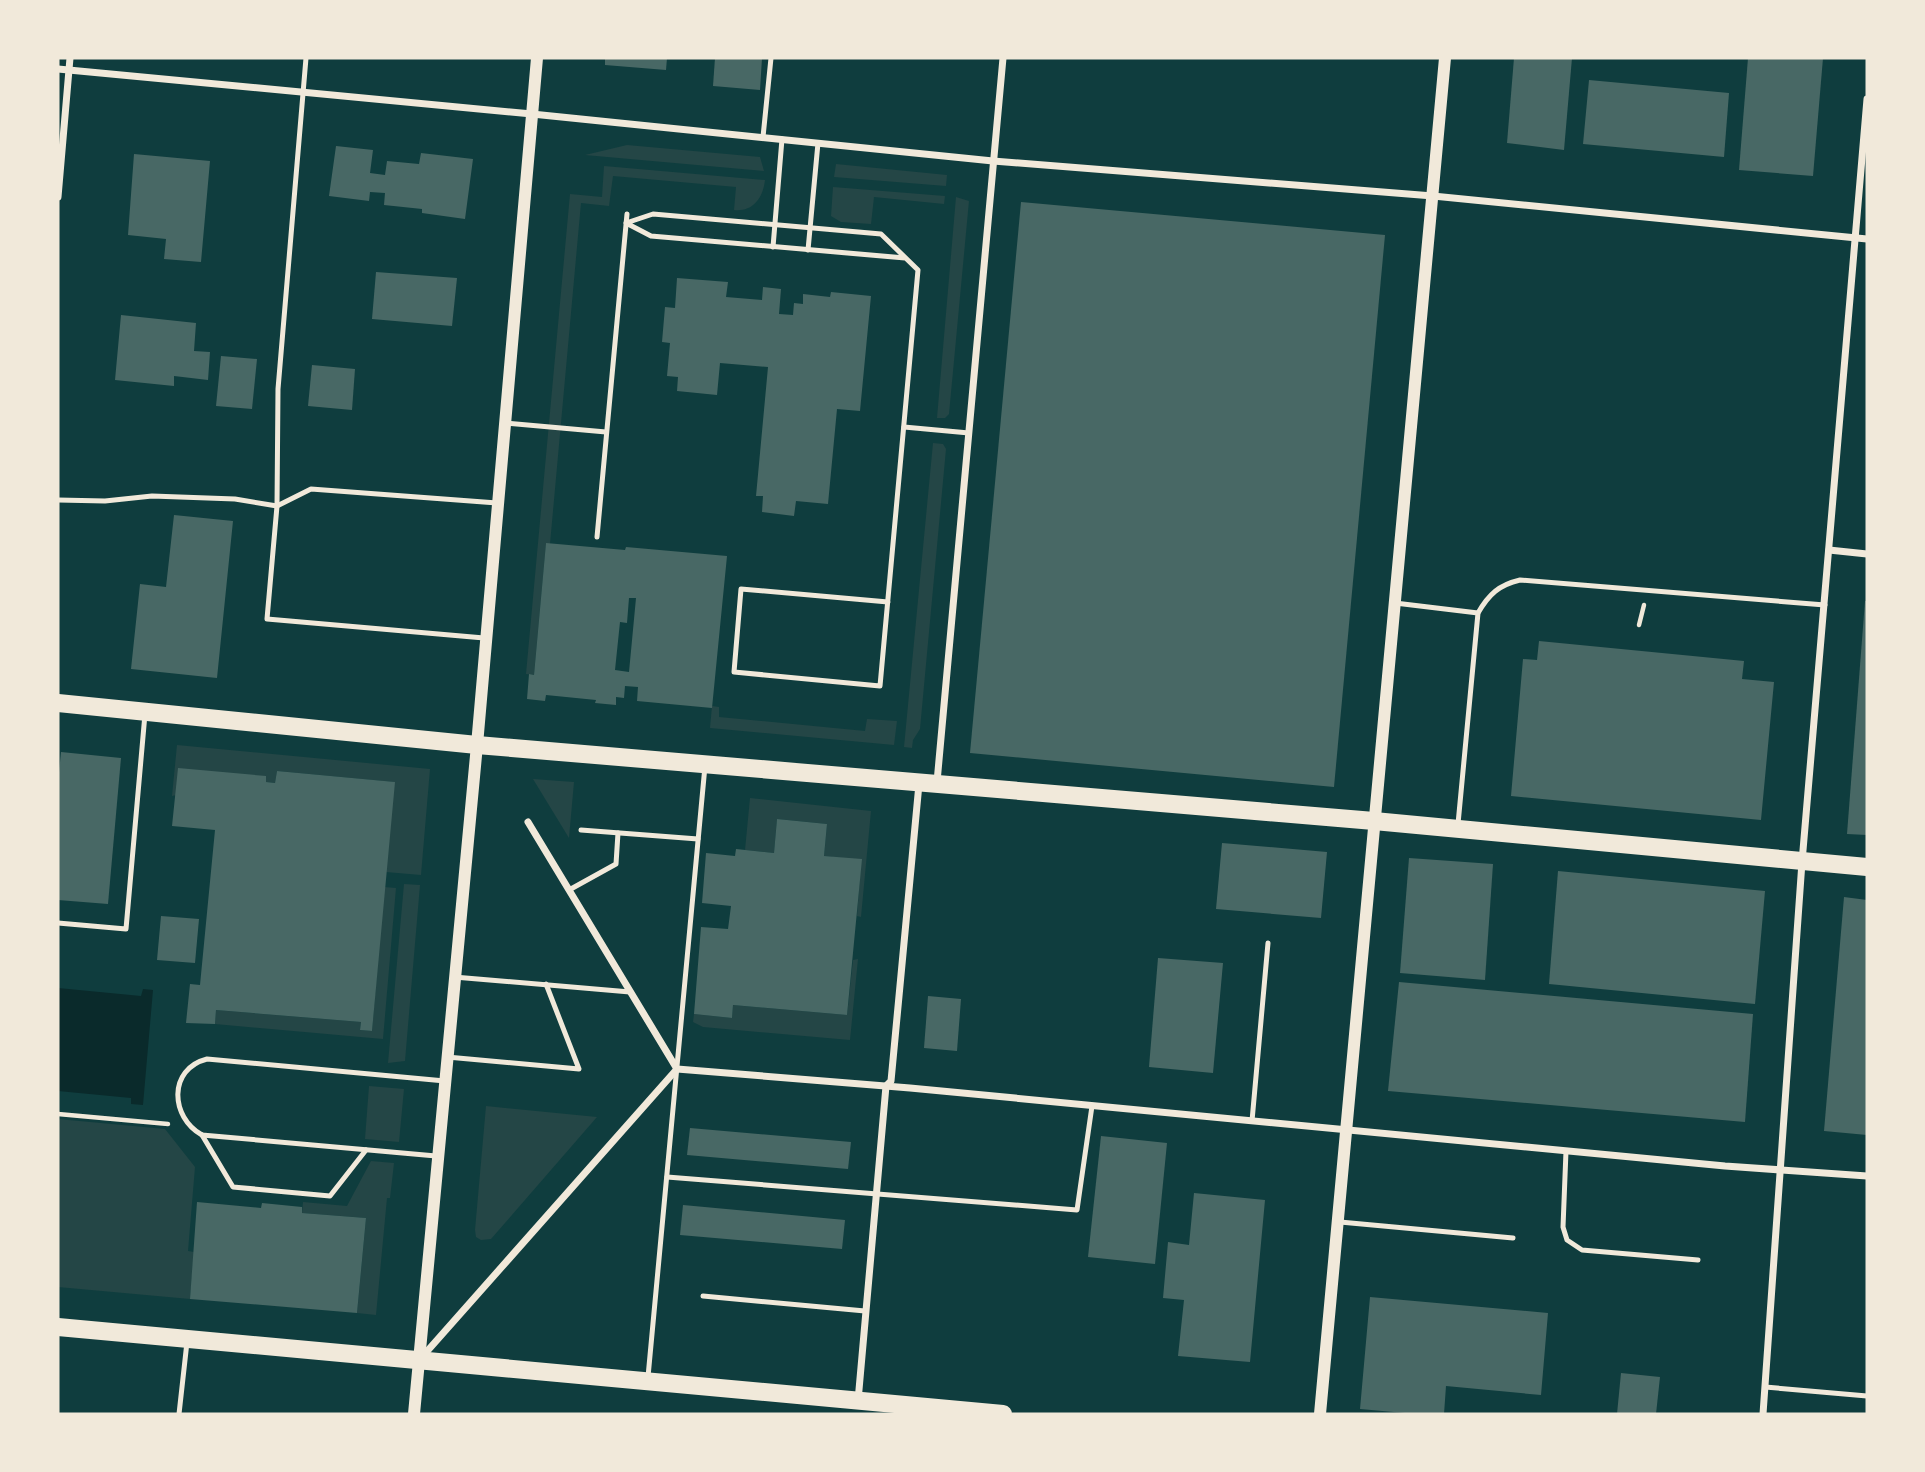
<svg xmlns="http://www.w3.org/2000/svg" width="1925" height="1472" font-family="'Source Serif 4',serif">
	<rect width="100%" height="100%" fill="#0f3d3e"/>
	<g fill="#244646">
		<polygon points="627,145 760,157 764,171 585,155"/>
		<polygon points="836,164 947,175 946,186 834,177"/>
		<path d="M 604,166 L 765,180 C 763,198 753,212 734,210 L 736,187 L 613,176 L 609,206 L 581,203 L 550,544 L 546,544 L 534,675 L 526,674 L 570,194 L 602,197 Z"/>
		<polygon points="833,187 945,196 944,204 874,197 871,224 841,222 831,216"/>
		<polygon points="956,197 969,201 949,414 945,418 937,418"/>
		<polygon points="933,443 943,444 946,449 920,729 913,740 912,748 904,747"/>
		<polygon points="712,706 719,707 719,717 865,731 867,719 897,721 894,745 710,728"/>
		<polygon points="177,745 430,769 421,875 386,872 394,782 277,771 275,783 266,782 266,776 172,796"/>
		<polygon points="533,779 574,782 569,838"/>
		<polygon points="750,798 871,811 861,917 857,916 861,860 824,856 827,824 777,819 774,853 745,850"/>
		<polygon points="404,884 420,885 405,1061 388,1063"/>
		<polygon points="384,887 396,888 383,1039 215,1024 216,1010 361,1022 360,1030 372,1031"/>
		<polygon points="858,959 850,1040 703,1027 693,1022 694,1014 732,1018 733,1005 847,1015 853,960"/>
		<polygon points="369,1086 404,1089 399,1142 365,1139"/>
		<polygon points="486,1106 597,1117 491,1239 481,1240 476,1237 475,1230"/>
		<polygon points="58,1119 165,1129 195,1167 188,1251 194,1252 190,1299 58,1287"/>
		<polygon points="371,1161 394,1163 390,1198 387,1198 376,1315 357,1313 366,1218 302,1213 303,1202 347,1206"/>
	</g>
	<polygon fill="#0a2a2b" points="58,988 141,996 143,989 153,990 143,1105 131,1104 131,1098 58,1091"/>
	<g fill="#486865" fill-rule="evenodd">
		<polygon points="605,58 667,58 666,70 605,65"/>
		<polygon points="715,58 762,58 760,90 713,86"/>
		<polygon points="1514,58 1572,58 1564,150 1507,143"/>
		<polygon points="1748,58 1823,58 1813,176 1739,170"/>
		<polygon points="1589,80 1729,93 1724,157 1583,144"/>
		<polygon points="336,146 373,150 370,173 385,175 387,161 419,164 421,153 473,159 465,219 422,213 422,209 384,205 385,193 370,192 369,201 329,196"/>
		<polygon points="134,154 210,161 201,262 164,259 166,239 128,235"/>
		<polygon points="1021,202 1385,235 1334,787 970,753"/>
		<polygon points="376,272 457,278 452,326 372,319"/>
		<polygon points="677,278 728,282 726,297 762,300 763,287 781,289 779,314 793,315 794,303 803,304 803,294 830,297 831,292 871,296 860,411 837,409 828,504 796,501 794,516 762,512 763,496 756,496 768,367 720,363 717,395 677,391 678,377 667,376 670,343 662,342 665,307 675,308"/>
		<polygon points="121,315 196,323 194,351 210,352 208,380 174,376 174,386 115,380"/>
		<polygon points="221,356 257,359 252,409 216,406"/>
		<polygon points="312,365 355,369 352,410 308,406"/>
		<polygon points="174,515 233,521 217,678 131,669 140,584 166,587"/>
		<path d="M 546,543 L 625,550 L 626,547 L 727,556 L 712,708 L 637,701 L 638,687 L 625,686 L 624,698 L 616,697 L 616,705 L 595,703 L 596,700 L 546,695 L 545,701 L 527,699 L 529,674 L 534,675 ZM 629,598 L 636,598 L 629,672 L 615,670 L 620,622 L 627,623 Z"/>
		<polygon points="1865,601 1867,601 1867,835 1847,834"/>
		<polygon points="1539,641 1744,661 1742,679 1774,682 1761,820 1511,796 1523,659 1537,660"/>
		<polygon points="61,752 121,758 108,904 58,900 58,782"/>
		<polygon points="178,768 266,776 266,782 275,783 277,771 395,782 372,1031 360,1030 361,1022 216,1010 215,1024 186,1023 190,984 200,985 215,830 172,826"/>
		<polygon points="777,819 827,824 824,856 862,859 847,1015 733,1005 732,1018 694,1014 701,927 728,929 731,906 702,903 706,853 735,856 736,849 774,853"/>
		<polygon points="1222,843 1327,852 1321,918 1216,909"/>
		<polygon points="1409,858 1493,864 1485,980 1400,973"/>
		<polygon points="1558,871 1765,891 1755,1004 1549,984"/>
		<polygon points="1844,897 1867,900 1867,1135 1824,1131"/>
		<polygon points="161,916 199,919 195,963 157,960"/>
		<polygon points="1158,958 1223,963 1213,1073 1149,1067"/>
		<polygon points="1399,982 1753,1014 1745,1122 1388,1091"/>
		<polygon points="928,996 961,999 957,1051 924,1048"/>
		<polygon points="690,1128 851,1142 848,1169 687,1155"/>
		<polygon points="1101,1136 1167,1143 1155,1264 1088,1257"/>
		<polygon points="1194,1193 1265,1200 1250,1362 1178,1356 1184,1300 1163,1298 1168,1242 1189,1245"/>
		<polygon points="197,1202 261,1208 262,1203 302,1207 302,1213 366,1218 357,1313 190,1299"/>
		<polygon points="683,1205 845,1220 842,1249 680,1235"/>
		<polygon points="1370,1297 1548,1313 1541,1395 1446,1386 1444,1414 1416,1414 1360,1409"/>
		<polygon points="1621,1373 1660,1377 1656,1414 1617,1414"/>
	</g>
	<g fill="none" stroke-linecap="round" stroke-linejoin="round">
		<g stroke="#f1e9da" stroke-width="4.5">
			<polyline points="1639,625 1644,605"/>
			<polyline points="58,1114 168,1124"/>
		</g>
		<g stroke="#f1e9da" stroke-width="5">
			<polyline points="306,58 278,389 277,506 267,619 484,638"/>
			<polyline points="763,137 771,58"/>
			<polyline points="773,247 782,139"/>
			<polyline points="808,250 818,143"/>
			<polyline points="505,423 606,432"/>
			<polyline points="904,427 969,433"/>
			<polyline points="58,500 105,501 152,496 235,499 277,506 311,489 497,503"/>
			<polyline points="597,537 627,214"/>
			<polyline points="888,602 741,589 734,672 880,686 918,270 881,234 653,214 626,223 651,236 905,258"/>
			<polyline points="1395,603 1478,613"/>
			<path d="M 1458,824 L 1478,613 C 1489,594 1499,585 1520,580 L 1825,605"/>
			<polyline points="581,830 698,839"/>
			<polyline points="569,890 616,864 618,833"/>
			<polyline points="58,923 126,929 145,714"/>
			<polyline points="454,977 630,992"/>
			<polyline points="447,1057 579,1069 546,984"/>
			<polyline points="1252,1121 1268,943"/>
			<polyline points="202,1135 233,1187 330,1196 366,1150"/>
			<polyline points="1566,1151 1563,1227 1567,1240 1582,1250 1698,1260"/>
			<path d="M 436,1156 L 202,1135 C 170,1117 168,1069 207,1059 L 445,1081"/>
			<polyline points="667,1177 1077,1210 1092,1106"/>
			<polyline points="1340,1222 1513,1238"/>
			<polyline points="703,1296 865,1311"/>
			<polyline points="648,1377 705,766"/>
			<polyline points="1765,1387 1867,1396"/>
			<polyline points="179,1414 187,1342"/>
		</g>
		<g stroke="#f1e9da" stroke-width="7">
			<polyline points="58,69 532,114 993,161 1433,196 1867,239"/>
			<polyline points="58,197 70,58"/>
			<polyline points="1829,550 1867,554"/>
			<polyline points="937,782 1003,58"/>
			<polyline points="528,822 677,1069"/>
			<polyline points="677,1069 910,1088 1725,1166 1867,1176"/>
			<polyline points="422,1357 677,1069"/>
			<polyline points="858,1401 886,1086 891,1081 919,784"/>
			<polyline points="1763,1414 1802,862 1867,99"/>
		</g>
		<g stroke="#f1e9da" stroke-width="12">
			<polyline points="414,1414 477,745 537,58"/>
			<polyline points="1320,1414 1445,58"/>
		</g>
		<g stroke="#f1e9da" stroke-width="18">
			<polyline points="58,703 477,745 1374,821 1867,867"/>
			<polyline points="58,1327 1003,1414"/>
		</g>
	</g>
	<rect width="1925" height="1472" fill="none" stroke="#f1e9da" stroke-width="119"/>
</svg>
